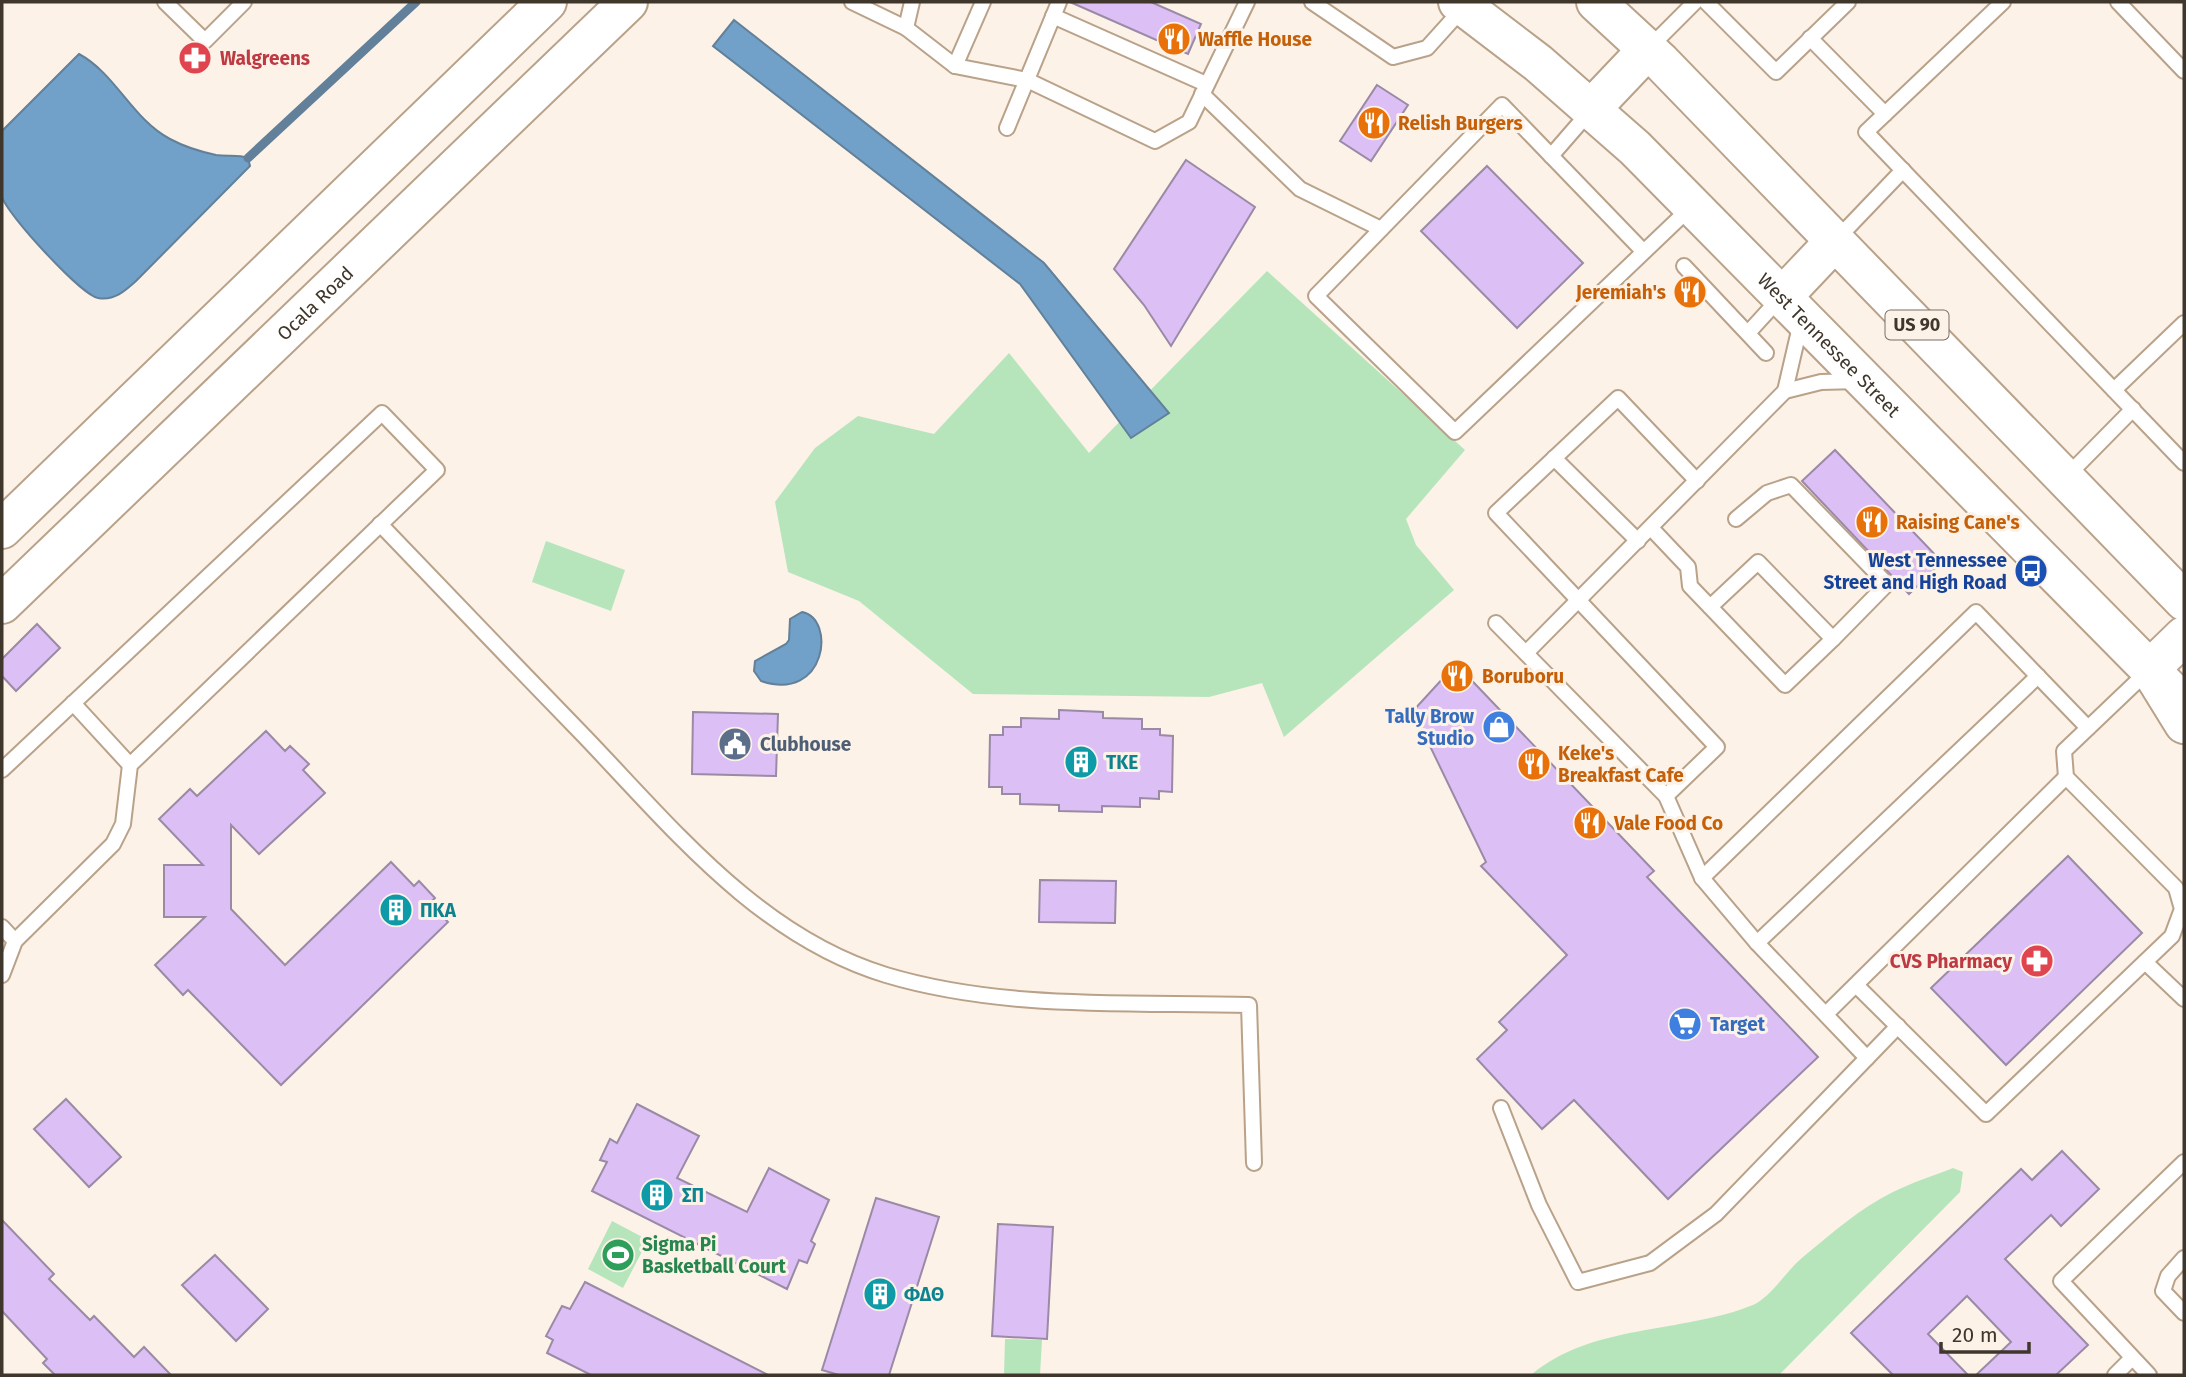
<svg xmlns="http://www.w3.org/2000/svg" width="2186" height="1377" font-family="'Fira Sans',sans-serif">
	<rect width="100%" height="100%" fill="#fcf2e7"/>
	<g fill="#b6e5bb">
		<polygon points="1267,271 1465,450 1406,519 1416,545 1454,590 1284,737 1262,683 1209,697 973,694 859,601 788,572 775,502 815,448 858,416 934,434 1009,353 1089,453"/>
		<polygon points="546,541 625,570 611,611 532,582"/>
		<path d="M 1953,1168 L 1963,1172 L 1960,1192 L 1779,1375 L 1531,1375 C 1593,1323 1681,1334 1753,1305 C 1771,1297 1787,1270 1803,1257 C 1831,1234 1860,1208 1893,1192 C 1913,1182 1933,1176 1953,1168 Z"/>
		<polygon points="612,1221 648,1240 623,1288 588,1269"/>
		<polygon points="1005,1339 1042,1340 1040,1375 1004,1375"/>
	</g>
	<g fill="#71a0c8" stroke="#628099" stroke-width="2">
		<polygon points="734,20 1044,263 1169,413 1131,438 1020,284 713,46"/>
		<path d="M 79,54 C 116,74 132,119 170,139 C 183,146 202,152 216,155 C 228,157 237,154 248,158 L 250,166 L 136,281 C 125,291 114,301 98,298 C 81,295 7,214 2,197 C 0,181 2,148 2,131 Z"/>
		<path d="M 802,612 C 836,618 827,703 761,681 L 754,671 L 755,661 L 786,644 L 789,640 L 790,619 Z"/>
	</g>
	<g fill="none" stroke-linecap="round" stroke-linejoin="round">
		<polyline stroke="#628099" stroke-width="9" points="248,158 416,2"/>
	</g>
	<g fill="#dcbff4" stroke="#9a8aa6" stroke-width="2">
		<polygon points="1070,2 1151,2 1201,24 1188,54"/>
		<polygon points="1377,85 1408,105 1371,161 1340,141"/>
		<polygon points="1186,160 1255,207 1171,346 1144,305 1114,269"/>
		<polygon points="1487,166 1583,263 1517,328 1421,231"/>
		<polygon points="1835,450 1942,562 1909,594 1802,481"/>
		<polygon points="37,624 60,648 16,691 2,676 2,659"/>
		<polygon points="1456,664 1654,871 1647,877 1818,1057 1668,1199 1574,1100 1542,1129 1477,1059 1507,1030 1499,1022 1567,955 1481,866 1486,862 1413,711"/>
		<polygon points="1059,710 1103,712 1103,718 1142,719 1142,729 1160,729 1160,735 1173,736 1172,792 1159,791 1159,799 1140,798 1140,807 1102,806 1102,812 1059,811 1059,805 1020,804 1020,794 1002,794 1002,787 989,787 990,735 1003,735 1003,727 1021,727 1021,718 1059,719"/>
		<polygon points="693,712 778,714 776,776 692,774"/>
		<polygon points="266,731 285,751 290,746 309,764 303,770 325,793 259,854 231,825 231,909 285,965 391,862 414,886 419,881 435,898 430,903 448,922 281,1085 188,990 183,995 155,965 205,917 164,917 164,865 203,865 159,819 190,789 197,796"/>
		<polygon points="2068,856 2142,933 2006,1065 1931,988"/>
		<polygon points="1040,880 1116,881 1115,923 1039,922"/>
		<polygon points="66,1099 121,1157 89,1187 34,1129"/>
		<polygon points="637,1104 699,1136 677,1178 747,1212 769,1168 829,1200 811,1241 815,1244 807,1263 799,1260 787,1289 592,1191 607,1162 600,1160 610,1139 617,1143"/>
		<polygon points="2062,1151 2099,1189 2061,1226 2051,1215 2005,1259 2088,1345 2056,1375 1976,1375 2011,1342 1967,1296 1928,1334 1968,1375 1893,1375 1851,1333 2021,1169 2032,1180"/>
		<polygon points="876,1198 939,1217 889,1375 839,1375 822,1370"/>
		<polygon points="2,1220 54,1274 49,1279 90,1320 94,1316 134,1357 144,1347 171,1375 55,1375 43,1363 47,1359 2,1311"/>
		<polygon points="998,1224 1053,1227 1047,1339 992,1336"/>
		<polygon points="215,1255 268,1309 236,1341 182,1285"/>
		<polygon points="585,1282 768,1375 591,1375 547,1353 553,1340 546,1336 562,1306 570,1309"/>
	</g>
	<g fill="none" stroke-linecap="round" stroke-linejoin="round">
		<defs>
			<g id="lane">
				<polyline points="165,2 205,41 244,2"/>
				<polyline points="852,2 906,28 955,66 1027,80 1155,141 1189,122 1247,2"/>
				<polyline points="1312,2 1393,57 1427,48 1464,7"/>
				<polyline points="1706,2 1776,72 1848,2"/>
				<polyline points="2003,2 1866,132 2184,463"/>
				<polyline points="2118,2 2184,71"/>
				<polyline points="1053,16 1206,84"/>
				<polyline points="906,28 912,2"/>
				<polyline points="1810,38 1885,114"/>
				<polyline points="1649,48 1695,2"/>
				<polyline points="955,66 983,2"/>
				<polyline points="1202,94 1300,189 1381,229"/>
				<polyline points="1007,128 1059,2"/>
				<polyline points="1551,156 1591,110"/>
				<polyline points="1836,240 1903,170"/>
				<polyline points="1643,251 1502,105 1316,296 1455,432 1691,207"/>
				<polyline points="1684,266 1766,353"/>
				<polyline points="1748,333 1780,298"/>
				<polyline points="2114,390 2184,323"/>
				<polyline points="1785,391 1801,322"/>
				<polyline points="1554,458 1638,541"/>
				<polyline points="2065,478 2133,409"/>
				<polyline points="1736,519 1767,493 1791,485 1887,584 1833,639"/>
				<path d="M 380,524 C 449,596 517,667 586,738 C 674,830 760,937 886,975 C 1003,1010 1129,1002 1249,1005 L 1254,1163"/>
				<polyline points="1651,528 1688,567 1690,586 1785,685 1833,639 1758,562 1710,607"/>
				<polyline points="1496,623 1666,796 1702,878 1757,943 1867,1058"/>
				<polyline points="1526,653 1785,391 1821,382 1858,381"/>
				<polyline points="73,703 130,765"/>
				<polyline points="2,770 382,413 437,470 130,765 123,824 113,844 15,941 2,975"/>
				<polyline points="1666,796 1717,747 1496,513 1618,398 1697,481"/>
				<polyline points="1702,878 1976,612 2088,728"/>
				<polyline points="2,927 15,941"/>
				<polyline points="1757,943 2038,676"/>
				<polyline points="2145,962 2184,999"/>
				<polyline points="1856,985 1986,1114 2172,936 2182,909 2176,888 2066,777 2064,751 2149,670"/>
				<polyline points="1826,1014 2066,777"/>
				<polyline points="1501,1108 1539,1205 1578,1282 1650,1263 1716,1214 1898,1026"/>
				<polyline points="2184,1258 2168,1276 2163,1291 2184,1313"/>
				<polyline points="2115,1375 2132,1358"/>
				<polyline points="2149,1375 2061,1281 2184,1162"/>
			</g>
			<g id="secondary">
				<polyline points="2,529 547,2"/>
				<path id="s1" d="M 2,604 L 628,2"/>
				<polyline points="2184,636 2150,669 2184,724"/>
			</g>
			<g id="primary">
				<path id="s2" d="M 1458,2 L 1538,63 L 1635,148 L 2184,704"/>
				<polyline points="1596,2 1661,62 2184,601"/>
				<polyline points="1592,108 1648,49"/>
				<polyline points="1782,297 1835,241"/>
			</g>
		</defs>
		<use href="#lane" stroke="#b9a289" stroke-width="18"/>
		<use href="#secondary" stroke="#b9a289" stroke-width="42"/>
		<use href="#primary" stroke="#b9a289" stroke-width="42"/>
		<use href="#lane" stroke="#fff" stroke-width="14"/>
		<use href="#secondary" stroke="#fff" stroke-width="38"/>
		<use href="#primary" stroke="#fff" stroke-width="38"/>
	</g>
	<defs>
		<symbol id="restaurant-disc" viewBox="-11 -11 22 22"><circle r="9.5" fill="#e8710a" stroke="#fcf2e7"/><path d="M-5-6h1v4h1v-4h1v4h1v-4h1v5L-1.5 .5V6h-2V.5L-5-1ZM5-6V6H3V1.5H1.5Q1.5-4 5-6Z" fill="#fff"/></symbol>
		<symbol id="pharmacy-disc" viewBox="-11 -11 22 22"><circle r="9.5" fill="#e0444e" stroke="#fcf2e7"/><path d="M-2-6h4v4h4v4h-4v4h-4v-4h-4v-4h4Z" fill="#fff"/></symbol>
		<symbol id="bus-disc" viewBox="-11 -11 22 22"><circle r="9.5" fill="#1a4fb4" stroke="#fcf2e7"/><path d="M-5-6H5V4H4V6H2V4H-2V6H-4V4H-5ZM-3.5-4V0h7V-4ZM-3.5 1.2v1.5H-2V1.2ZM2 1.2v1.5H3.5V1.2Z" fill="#fff"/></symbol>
		<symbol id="shop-disc" viewBox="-11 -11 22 22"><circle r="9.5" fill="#3f7fe0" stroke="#fcf2e7"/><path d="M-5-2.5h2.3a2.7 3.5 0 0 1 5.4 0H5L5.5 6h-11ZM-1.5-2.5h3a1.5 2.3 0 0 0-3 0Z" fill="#fff"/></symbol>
		<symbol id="civic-disc" viewBox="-11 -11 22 22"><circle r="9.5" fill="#5c6f8a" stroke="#fcf2e7"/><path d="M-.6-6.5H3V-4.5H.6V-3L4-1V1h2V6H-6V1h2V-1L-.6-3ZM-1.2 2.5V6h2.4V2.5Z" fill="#fff"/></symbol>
		<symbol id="building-disc" viewBox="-11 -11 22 22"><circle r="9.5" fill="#0f9aa8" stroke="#fcf2e7"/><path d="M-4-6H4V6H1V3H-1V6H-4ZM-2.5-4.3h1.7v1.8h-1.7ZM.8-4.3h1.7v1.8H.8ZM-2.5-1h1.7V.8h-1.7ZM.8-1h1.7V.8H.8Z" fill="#fff"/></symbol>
		<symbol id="supermarket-disc" viewBox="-11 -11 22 22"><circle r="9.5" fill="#3f7fe0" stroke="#fcf2e7"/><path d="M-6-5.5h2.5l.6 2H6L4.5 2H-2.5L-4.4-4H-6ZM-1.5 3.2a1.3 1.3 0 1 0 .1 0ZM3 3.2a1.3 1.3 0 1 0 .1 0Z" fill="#fff"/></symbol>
		<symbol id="stadium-disc" viewBox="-11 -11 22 22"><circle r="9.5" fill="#2e9e5b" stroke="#fcf2e7"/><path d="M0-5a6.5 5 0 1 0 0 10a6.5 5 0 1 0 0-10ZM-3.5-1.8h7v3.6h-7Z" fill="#fff"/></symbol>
	</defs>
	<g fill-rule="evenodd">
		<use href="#restaurant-disc" x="1155" y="20" width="38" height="38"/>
		<use href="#pharmacy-disc" x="176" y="39" width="38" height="38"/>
		<use href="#restaurant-disc" x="1355" y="104" width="38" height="38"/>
		<use href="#restaurant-disc" x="1671" y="273" width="38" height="38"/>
		<use href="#restaurant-disc" x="1853" y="503" width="38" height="38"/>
		<use href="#bus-disc" x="2012" y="552" width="38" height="38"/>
		<use href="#restaurant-disc" x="1438" y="657" width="38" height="38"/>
		<use href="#shop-disc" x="1480" y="708" width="38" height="38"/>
		<use href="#civic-disc" x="716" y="725" width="38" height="38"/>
		<use href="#building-disc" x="1062" y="743" width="38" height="38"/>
		<use href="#restaurant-disc" x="1515" y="745" width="38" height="38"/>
		<use href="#restaurant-disc" x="1571" y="804" width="38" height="38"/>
		<use href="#building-disc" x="377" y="891" width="38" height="38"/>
		<use href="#pharmacy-disc" x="2018" y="942" width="38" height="38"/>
		<use href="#supermarket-disc" x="1666" y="1005" width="38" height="38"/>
		<use href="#building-disc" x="638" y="1176" width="38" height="38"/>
		<use href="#stadium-disc" x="599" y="1236" width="38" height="38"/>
		<use href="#building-disc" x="861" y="1275" width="38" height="38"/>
	</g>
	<g text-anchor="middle" stroke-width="6" stroke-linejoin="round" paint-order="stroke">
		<rect fill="#fcf2e7" stroke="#786f64" stroke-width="2" x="1885.5" y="310.5" width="63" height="29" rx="5"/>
		<g font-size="18" font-weight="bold" fill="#40372c">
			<text x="1917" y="331">US 90</text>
		</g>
		<g font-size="19" font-weight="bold" fill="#c56008" stroke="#fcf2e7" text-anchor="start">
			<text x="1198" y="46">Waffle House</text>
			<text x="1398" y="130">Relish Burgers</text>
			<text x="1666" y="299" text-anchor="end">Jeremiah's</text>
			<text x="1896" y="529">Raising Cane's</text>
			<text x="1482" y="683">Boruboru</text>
			<text x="1558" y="760">Keke's<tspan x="1558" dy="22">Breakfast Cafe</tspan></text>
			<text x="1614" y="830">Vale Food Co</text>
		</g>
		<g font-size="19" font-weight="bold" fill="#be3a42" stroke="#fcf2e7" text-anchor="start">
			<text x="220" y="65">Walgreens</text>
			<text x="2012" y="968" text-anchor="end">CVS Pharmacy</text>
		</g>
		<g font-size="19" fill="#40372c" stroke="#fcf2e7">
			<text dy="7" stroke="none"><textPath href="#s1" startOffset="434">Ocala Road</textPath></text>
			<text dy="7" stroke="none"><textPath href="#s2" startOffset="506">West Tennessee Street</textPath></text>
		</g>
		<g font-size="19" font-weight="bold" fill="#164399" stroke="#fcf2e7" text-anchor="end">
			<text x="2007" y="567">West Tennessee<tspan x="2007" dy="22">Street and High Road</tspan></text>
		</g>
		<g font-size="19" font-weight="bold" fill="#366cbe" stroke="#fcf2e7" text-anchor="end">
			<text x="1474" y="723">Tally Brow<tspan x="1474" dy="22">Studio</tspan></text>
			<text x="1710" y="1031" text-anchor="start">Target</text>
		</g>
		<g font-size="19" font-weight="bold" fill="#4e5e75" stroke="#fcf2e7" text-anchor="start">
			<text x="760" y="751">Clubhouse</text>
		</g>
		<g font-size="19" font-weight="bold" fill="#0d838f" stroke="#fcf2e7" text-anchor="start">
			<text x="1106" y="769">TKE</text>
			<text x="420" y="917">ΠΚΑ</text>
			<text x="682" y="1202">ΣΠ</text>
			<text x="904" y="1301">ΦΔΘ</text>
		</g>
		<g font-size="19" font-weight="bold" fill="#27864d" stroke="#fcf2e7" text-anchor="start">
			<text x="642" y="1251">Sigma Pi<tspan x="642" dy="22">Basketball Court</tspan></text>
		</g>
	</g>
	<rect width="2186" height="1377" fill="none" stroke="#40372c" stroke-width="7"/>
	<path d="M1941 1342v10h88v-10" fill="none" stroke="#40372c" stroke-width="3.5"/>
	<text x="1952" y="1342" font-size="21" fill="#40372c" stroke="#fcf2e7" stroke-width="5" paint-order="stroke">20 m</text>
</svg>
